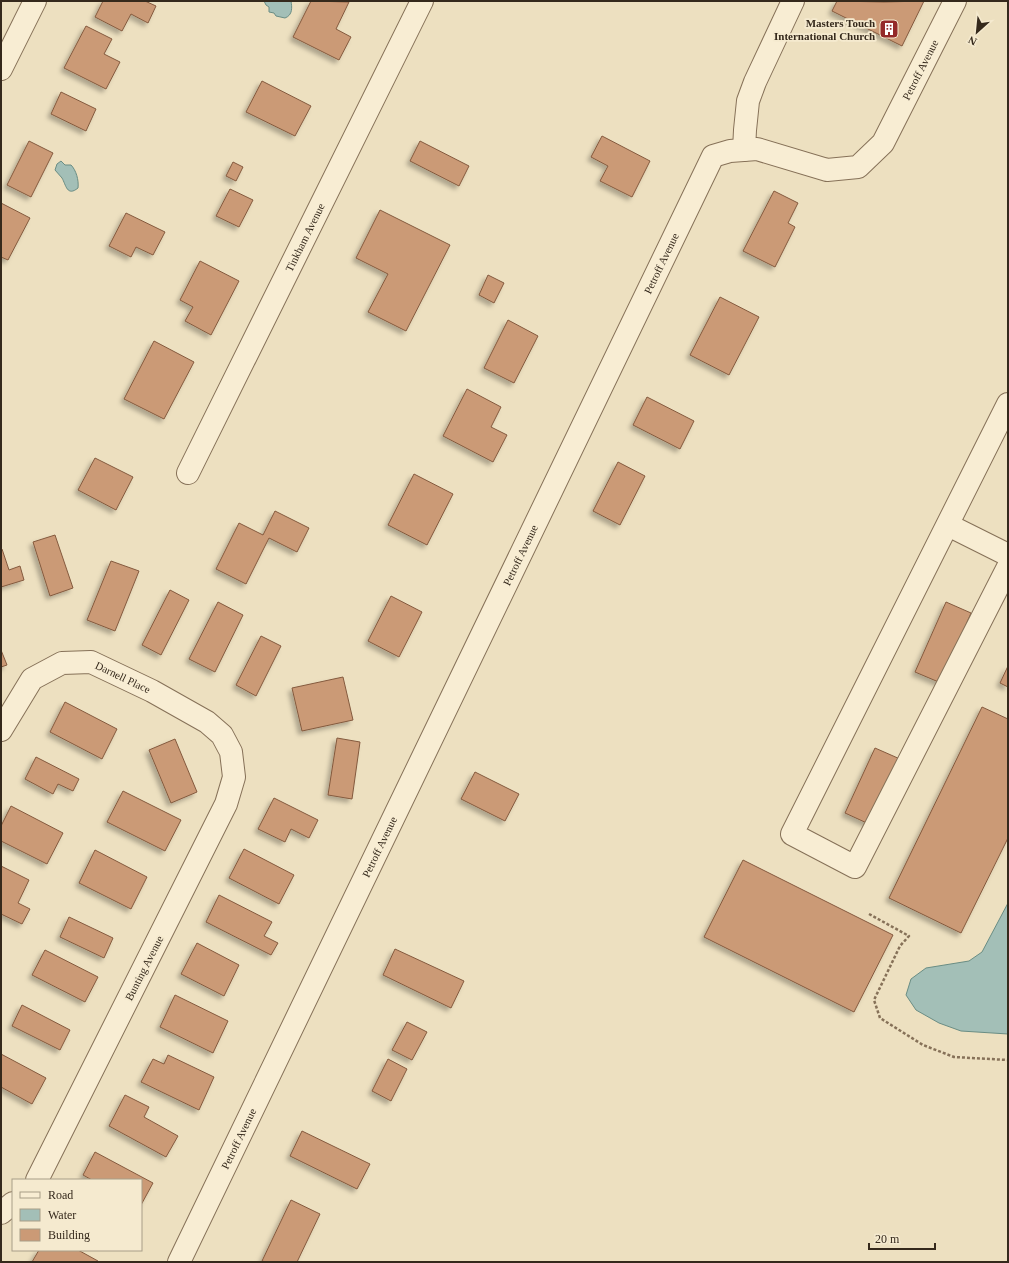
<svg xmlns="http://www.w3.org/2000/svg" width="1009" height="1263" font-family="'Times New Roman',serif">
	<defs>
		<filter id="shadow"><feDropShadow dx="-3.5" dy="3.5" stdDeviation="2" flood-color="#0004"/></filter>
	</defs>
	<rect width="100%" height="100%" fill="#ede0c0"/>
	<g fill="#a3bfb7" stroke="#6a8d84">
		<path d="M 264,1 L 291,1 C 292,7 293,15 285,18 L 276,16 L 274,13 L 269,12 L 269,7 L 266,5 Z"/>
		<path d="M 61,161 L 65,165 L 71,165 C 76,170 79,180 78,188 C 67,197 66,185 62,178 C 60,175 57,173 55,170 L 57,164 Z"/>
		<polygon points="1008,903 1008,1034 961,1031 939,1023 916,1010 906,995 911,979 926,968 969,961 982,952"/>
	</g>
	<g fill="#cb9a76" stroke="#845a3e" filter="url(#shadow)">
		<polygon points="103,1 145,1 156,6 148,23 131,14 122,31 95,17"/>
		<polygon points="311,1 349,2 336,29 351,37 339,60 293,37"/>
		<polygon points="837,1 884,2 924,1 902,46 832,11"/>
		<polygon points="86,26 112,39 104,54 120,62 106,89 64,68"/>
		<polygon points="262,81 311,106 295,136 246,112"/>
		<polygon points="61,92 96,109 86,131 51,114"/>
		<polygon points="602,136 650,161 632,197 600,181 608,166 591,157"/>
		<polygon points="29,141 53,153 31,197 7,185"/>
		<polygon points="420,141 469,166 459,186 410,161"/>
		<polygon points="233,162 243,167 236,181 226,176"/>
		<polygon points="230,189 253,200 239,227 216,216"/>
		<polygon points="774,191 798,203 788,223 795,227 775,267 743,251"/>
		<polygon points="1,203 30,218 8,260 1,257"/>
		<polygon points="380,210 450,245 406,331 368,312 388,274 356,258"/>
		<polygon points="126,213 165,232 153,255 136,247 131,257 109,246"/>
		<polygon points="200,261 239,281 211,335 185,321 193,307 180,300"/>
		<polygon points="488,275 504,283 494,303 479,295"/>
		<polygon points="720,297 759,317 729,375 690,355"/>
		<polygon points="508,320 538,336 514,383 484,368"/>
		<polygon points="154,341 194,362 164,419 124,399"/>
		<polygon points="467,389 501,407 491,427 507,435 493,462 443,436"/>
		<polygon points="647,397 694,421 680,449 633,425"/>
		<polygon points="95,458 133,477 116,510 78,490"/>
		<polygon points="618,462 645,476 620,525 593,511"/>
		<polygon points="414,474 453,494 427,545 388,525"/>
		<polygon points="275,511 309,528 297,552 269,538 246,584 216,569 239,523 263,535"/>
		<polygon points="55,535 73,588 50,596 33,542"/>
		<polygon points="1,549 2,549 9,570 20,566 24,580 1,587"/>
		<polygon points="111,561 139,571 115,631 87,620"/>
		<polygon points="170,590 189,600 161,655 142,645"/>
		<polygon points="391,596 422,612 399,657 368,641"/>
		<polygon points="218,602 243,615 215,672 189,659"/>
		<polygon points="946,602 971,613 941,683 915,672"/>
		<polygon points="261,636 281,646 256,696 236,685"/>
		<polygon points="1,650 7,665 1,667"/>
		<polygon points="1008,666 1008,687 1000,683"/>
		<polygon points="343,677 353,720 302,731 292,688"/>
		<polygon points="65,702 117,729 102,759 50,732"/>
		<polygon points="982,707 1008,719 1008,838 961,933 889,898"/>
		<polygon points="337,738 360,742 352,799 328,795"/>
		<polygon points="175,739 197,792 171,803 149,750"/>
		<polygon points="875,748 900,759 869,824 845,813"/>
		<polygon points="36,757 79,779 73,791 58,784 53,794 25,779"/>
		<polygon points="475,772 519,794 505,821 461,799"/>
		<polygon points="123,791 181,820 165,851 107,822"/>
		<polygon points="274,798 318,820 309,838 291,829 285,842 258,829"/>
		<polygon points="11,806 63,833 47,864 1,841 1,826"/>
		<polygon points="244,849 294,875 279,904 229,878"/>
		<polygon points="95,850 147,877 131,909 79,883"/>
		<polygon points="743,860 893,935 854,1012 704,937"/>
		<polygon points="1,866 29,880 18,903 30,909 22,924 1,914"/>
		<polygon points="219,895 272,922 264,936 278,943 271,955 206,922"/>
		<polygon points="69,917 113,938 104,958 60,937"/>
		<polygon points="197,943 239,965 224,996 181,974"/>
		<polygon points="395,949 464,981 451,1008 383,975"/>
		<polygon points="45,950 98,977 85,1002 32,975"/>
		<polygon points="175,995 228,1021 213,1053 160,1027"/>
		<polygon points="22,1005 70,1030 60,1050 12,1026"/>
		<polygon points="407,1022 427,1032 412,1060 392,1050"/>
		<polygon points="1,1054 46,1078 32,1104 1,1087"/>
		<polygon points="168,1055 214,1077 199,1110 141,1082 153,1059 164,1064"/>
		<polygon points="388,1059 407,1069 391,1101 372,1091"/>
		<polygon points="125,1095 149,1107 144,1117 178,1136 166,1157 109,1126"/>
		<polygon points="302,1131 370,1164 357,1189 290,1156"/>
		<polygon points="95,1152 153,1183 141,1205 141,1180 92,1180 83,1175"/>
		<polygon points="291,1200 320,1214 297,1262 266,1262 262,1261"/>
		<polygon points="39,1250 78,1250 98,1261 97,1262 32,1262"/>
	</g>
	<g fill="none" stroke-linecap="round" stroke-linejoin="round">
		<defs>
			<g id="minor">
				<polyline points="1,69 35,1"/>
				<polyline points="744,150 745,130 748,101 755,82 793,1"/>
				<polyline points="1008,404 792,834 855,867 1008,567"/>
				<path id="s1" d="M 188,473 L 422,1"/>
				<polyline points="948,525 1008,555"/>
				<path id="s2" d="M 1,730 L 32,679 L 62,663 L 91,662 L 152,691 L 207,722 L 222,735 L 231,752 L 234,777 L 226,804 L 37,1180"/>
				<polyline points="1,1213 13,1203"/>
				<path id="s3" d="M 179,1262 L 713,156 L 730,151 L 757,149 L 827,170 L 858,167 L 883,143 L 955,1"/>
			</g>
		</defs>
		<use href="#minor" stroke="#867158" stroke-width="24"/>
		<polyline stroke="#867158" stroke-width="2.5" stroke-dasharray="3 2" stroke-linecap="butt" points="869,914 909,936 900,946 874,1000 880,1018 923,1045 954,1057 1008,1060"/>
		<use href="#minor" stroke="#f8edd3" stroke-width="22"/>
	</g>
	<defs>
		<symbol id="building-square" viewBox="-11 -11 22 22"><rect x="-9" y="-9" width="18" height="18" rx="4" fill="#942929" stroke="#f5eacf"/><path d="M-4-6H4V6H1V3H-1V6H-4ZM-2.5-4.3h1.7v1.8h-1.7ZM.8-4.3h1.7v1.8H.8ZM-2.5-1h1.7V.8h-1.7ZM.8-1h1.7V.8H.8Z" fill="#fff"/></symbol>
	</defs>
	<g fill-rule="evenodd">
		<use href="#building-square" x="878" y="18" width="22" height="22"/>
	</g>
	<g text-anchor="middle" stroke-width="3.5" stroke-linejoin="round" paint-order="stroke">
		<g font-size="11" font-weight="bold" fill="#35291c" stroke="#f5eacf" text-anchor="end">
			<text x="875" y="27">Masters Touch<tspan x="875" dy="13">International Church</tspan></text>
		</g>
		<g font-size="11" fill="#35291c" stroke="#f5eacf">
			<text dy="4" stroke="none"><textPath href="#s3" startOffset="1494">Petroff Avenue</textPath></text>
			<text dy="4" stroke="none"><textPath href="#s1" startOffset="263">Tinkham Avenue</textPath></text>
			<text dy="4" stroke="none"><textPath href="#s3" startOffset="1109">Petroff Avenue</textPath></text>
			<text dy="4" stroke="none"><textPath href="#s3" startOffset="785">Petroff Avenue</textPath></text>
			<text dy="4" stroke="none"><textPath href="#s2" startOffset="158">Darnell Place</textPath></text>
			<text dy="4" stroke="none"><textPath href="#s3" startOffset="461">Petroff Avenue</textPath></text>
			<text transform="translate(144 968) rotate(-63)" y="4">Bunting Avenue</text>
			<text dy="4" stroke="none"><textPath href="#s3" startOffset="137">Petroff Avenue</textPath></text>
		</g>
	</g>
	<rect width="1009" height="1263" fill="none" stroke="#35291c" stroke-width="4"/>
	<rect x="12" y="1179" width="130" height="72" fill="#f5eacf" stroke="#a89d87"/>
	<rect x="20" y="1192" width="20" height="6" fill="#f8edd3" stroke="#a89d87"/>
	<text x="48" y="1199" font-size="12" fill="#35291c">Road</text>
	<rect x="20" y="1209" width="20" height="12" fill="#a3bfb7" stroke="#a89d87"/>
	<text x="48" y="1219" font-size="12" fill="#35291c">Water</text>
	<rect x="20" y="1229" width="20" height="12" fill="#cb9a76" stroke="#a89d87"/>
	<text x="48" y="1239" font-size="12" fill="#35291c">Building</text>
	<g transform="translate(977 32) rotate(207)" stroke="#f5eacf" stroke-width="3" paint-order="stroke">
	<path d="M0-3L7 15L0 10L-7 15Z" fill="#35291c"/>
	<text y="-6" font-size="11" font-weight="bold" text-anchor="middle" fill="#35291c">N</text>
	</g>
	<path d="M869 1243v6h66v-6" fill="none" stroke="#35291c" stroke-width="2"/>
	<text x="875" y="1243" font-size="12" fill="#35291c" stroke="#f5eacf" stroke-width="3" paint-order="stroke">20 m</text>
</svg>
